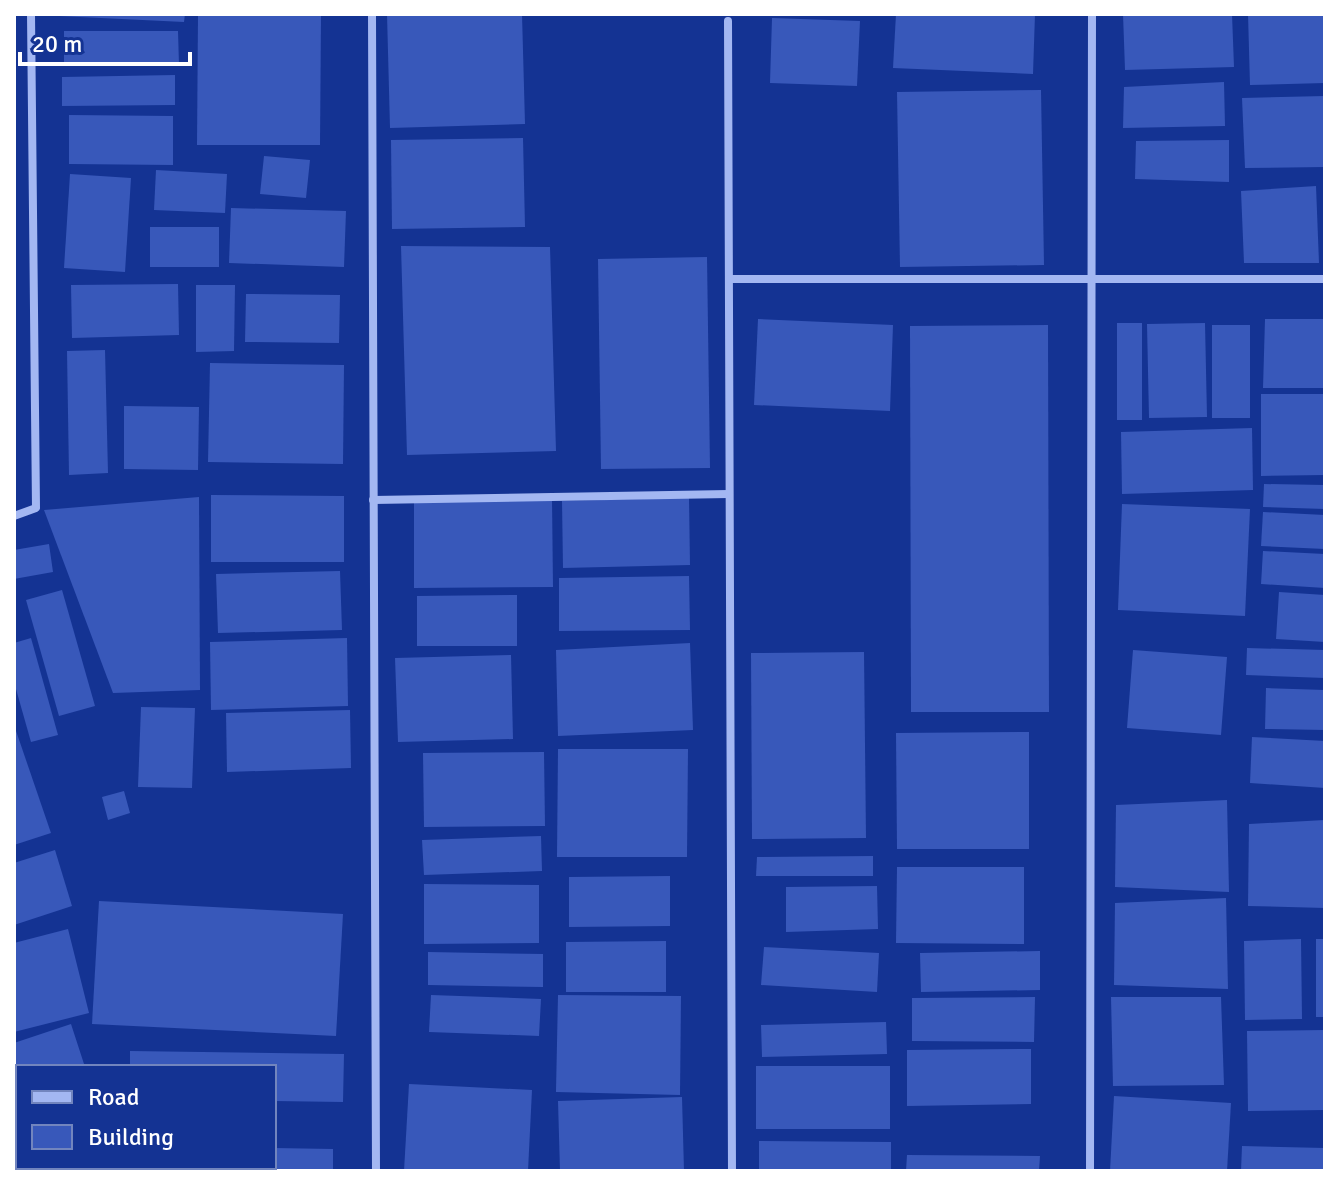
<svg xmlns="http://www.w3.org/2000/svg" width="1339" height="1185" font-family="Signika,sans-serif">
	<rect width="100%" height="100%" fill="#143393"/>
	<g fill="#3858ba">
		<polygon points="59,14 185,14 184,22 59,16"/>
		<polygon points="198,14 321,14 320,145 197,145"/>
		<polygon points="387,14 522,14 525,124 390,128"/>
		<polygon points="896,14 1035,14 1033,74 893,68"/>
		<polygon points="1123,14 1232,14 1234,67 1125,70"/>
		<polygon points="1248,14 1325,14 1325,83 1250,85"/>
		<polygon points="772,18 860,21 857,86 770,83"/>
		<polygon points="64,31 178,31 179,65 64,65"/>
		<polygon points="175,75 175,105 62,106 62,77"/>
		<polygon points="1224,82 1225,126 1123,128 1124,87"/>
		<polygon points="1041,90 1044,265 900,267 897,92"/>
		<polygon points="1325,96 1325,167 1245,168 1242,98"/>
		<polygon points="69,115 173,116 173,165 69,164"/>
		<polygon points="523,138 525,227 392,229 391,140"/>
		<polygon points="1229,140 1229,182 1135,179 1136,141"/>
		<polygon points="264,156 310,160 306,198 260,194"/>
		<polygon points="156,170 227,174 225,213 154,210"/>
		<polygon points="70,174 131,178 125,272 64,268"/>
		<polygon points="1316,186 1319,263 1244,263 1241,191"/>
		<polygon points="231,208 346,211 344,267 229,263"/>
		<rect x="150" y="227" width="69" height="40"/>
		<polygon points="401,246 550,247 556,451 407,455"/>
		<polygon points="707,257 710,468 601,469 598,259"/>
		<polygon points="178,284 179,335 72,338 71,285"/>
		<polygon points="196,285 235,285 234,351 196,352"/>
		<polygon points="246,294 340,295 339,343 245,342"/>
		<polygon points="758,319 893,325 890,411 754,405"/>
		<polygon points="1265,319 1325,319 1325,388 1263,388"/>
		<rect x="1117" y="323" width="25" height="97"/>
		<polygon points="1205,323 1207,417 1149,418 1147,324"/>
		<polygon points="1048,325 1049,712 911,712 910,326"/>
		<rect x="1212" y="325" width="38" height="93"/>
		<polygon points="105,350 108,473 69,475 67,351"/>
		<polygon points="210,363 344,365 343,464 208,462"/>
		<polygon points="1261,394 1325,394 1325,475 1261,476"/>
		<polygon points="124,406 199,407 198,470 124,469"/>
		<polygon points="1252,428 1253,490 1122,494 1121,432"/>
		<polygon points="1264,484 1325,485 1325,509 1263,507"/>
		<polygon points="211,495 344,496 344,562 211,562"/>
		<polygon points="199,497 200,690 113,693 44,510"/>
		<polygon points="552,498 553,587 414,588 414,500"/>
		<polygon points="689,498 690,565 563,568 562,501"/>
		<polygon points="1122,504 1250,509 1245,616 1118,610"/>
		<polygon points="1263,512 1325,515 1325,549 1261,546"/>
		<polygon points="49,544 53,572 14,579 14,550"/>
		<polygon points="1263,551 1325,554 1325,588 1261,584"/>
		<polygon points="340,571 342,630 218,633 216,574"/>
		<polygon points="689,576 690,630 559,631 559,578"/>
		<polygon points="62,590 95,706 59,716 26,600"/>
		<polygon points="1279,592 1325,595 1325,642 1276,639"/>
		<polygon points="517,595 517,646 417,646 417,596"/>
		<polygon points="31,638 58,735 31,742 14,682 14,643"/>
		<polygon points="347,638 348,706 211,710 210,642"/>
		<polygon points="690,643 693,730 558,736 556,650"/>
		<polygon points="1247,648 1325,650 1325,678 1246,675"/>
		<polygon points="1133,650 1227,657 1221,735 1127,728"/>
		<polygon points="864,652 866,838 752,839 751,653"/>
		<polygon points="511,655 513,739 398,742 395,658"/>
		<polygon points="1266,688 1325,690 1325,730 1265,729"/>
		<polygon points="141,707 195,708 192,788 138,787"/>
		<polygon points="350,710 351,768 227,772 226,713"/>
		<polygon points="14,725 51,833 14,845"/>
		<polygon points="1029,732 1029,849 897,849 896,733"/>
		<polygon points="1252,737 1325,741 1325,788 1250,783"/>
		<polygon points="558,749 688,749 687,857 557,857"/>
		<polygon points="544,752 545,826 424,827 423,753"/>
		<polygon points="124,791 130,813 108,820 102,797"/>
		<polygon points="1227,800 1229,892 1115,887 1116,805"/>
		<polygon points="1325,820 1325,908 1248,906 1249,824"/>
		<polygon points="541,836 542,871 424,875 422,840"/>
		<polygon points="55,850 72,906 14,925 14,863"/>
		<polygon points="873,856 873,876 756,876 757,857"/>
		<polygon points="897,867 1024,867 1024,944 896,943"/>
		<polygon points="670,876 670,926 569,927 569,877"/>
		<polygon points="424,884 539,885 539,943 424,944"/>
		<polygon points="877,886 878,929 786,932 786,887"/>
		<polygon points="1226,898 1228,989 1114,985 1115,903"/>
		<polygon points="99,901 343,914 336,1036 92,1024"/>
		<polygon points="68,929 89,1013 14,1032 14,943"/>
		<polygon points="1301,939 1302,1019 1245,1020 1244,941"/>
		<rect x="1316" y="939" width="9" height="78"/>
		<polygon points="666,941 666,992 566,992 566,942"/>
		<polygon points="764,947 879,953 877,992 761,985"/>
		<polygon points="1040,951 1040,990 921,992 920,953"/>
		<polygon points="428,952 543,954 543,987 428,985"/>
		<polygon points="431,995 541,999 539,1036 429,1032"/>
		<polygon points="558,995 681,996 680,1095 556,1092"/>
		<polygon points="1035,997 1034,1042 912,1041 912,998"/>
		<polygon points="1111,997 1221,997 1224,1085 1113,1086"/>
		<polygon points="886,1022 887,1054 762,1057 761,1025"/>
		<polygon points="71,1024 85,1067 18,1067 18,1095 14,1096 14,1043"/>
		<polygon points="1325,1030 1325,1110 1248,1111 1247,1031"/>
		<polygon points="1031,1049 1031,1104 907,1106 907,1050"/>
		<polygon points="130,1051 344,1054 343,1102 274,1101 274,1067 130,1067"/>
		<rect x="756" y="1066" width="134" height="63"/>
		<polygon points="409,1084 532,1090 528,1171 404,1171"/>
		<polygon points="1114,1096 1231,1103 1227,1171 1110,1171"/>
		<polygon points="682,1097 684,1171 560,1171 558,1101"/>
		<polygon points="18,1105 18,1167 56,1168 45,1171 14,1171 14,1106"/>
		<polygon points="759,1141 891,1142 891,1171 759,1171"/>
		<polygon points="1242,1146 1325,1148 1325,1171 1241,1171"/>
		<polygon points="274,1148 333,1149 333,1171 236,1171 236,1167 274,1167"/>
		<polygon points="907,1155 1040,1156 1039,1171 906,1171"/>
		<polygon points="161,1167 226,1167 226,1171 160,1171"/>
	</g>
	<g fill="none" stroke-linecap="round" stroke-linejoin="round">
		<g stroke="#a3b7f2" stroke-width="8">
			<polyline points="372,14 376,1171"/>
			<polyline points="728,21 732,1171"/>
			<polyline points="729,279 1325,279"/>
			<polyline points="373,500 729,494"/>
			<polyline points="14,516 36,508 31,14"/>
			<polyline points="1090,1171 1092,14"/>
		</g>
	</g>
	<rect width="1339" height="1185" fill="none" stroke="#ffffff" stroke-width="32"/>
	<rect x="16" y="1065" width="260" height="104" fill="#143393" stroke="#7285be" stroke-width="2"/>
	<rect x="32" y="1091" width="40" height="12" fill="#a3b7f2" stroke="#7285be" stroke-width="2"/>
	<text x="88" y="1105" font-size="24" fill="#ffffff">Road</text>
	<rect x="32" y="1125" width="40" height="24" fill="#3858ba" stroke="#7285be" stroke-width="2"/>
	<text x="88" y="1145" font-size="24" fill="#ffffff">Building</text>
	<path d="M20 52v12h170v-12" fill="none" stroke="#ffffff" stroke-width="4"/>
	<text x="32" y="52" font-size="24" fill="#ffffff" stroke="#143393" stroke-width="6" paint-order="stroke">20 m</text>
</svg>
